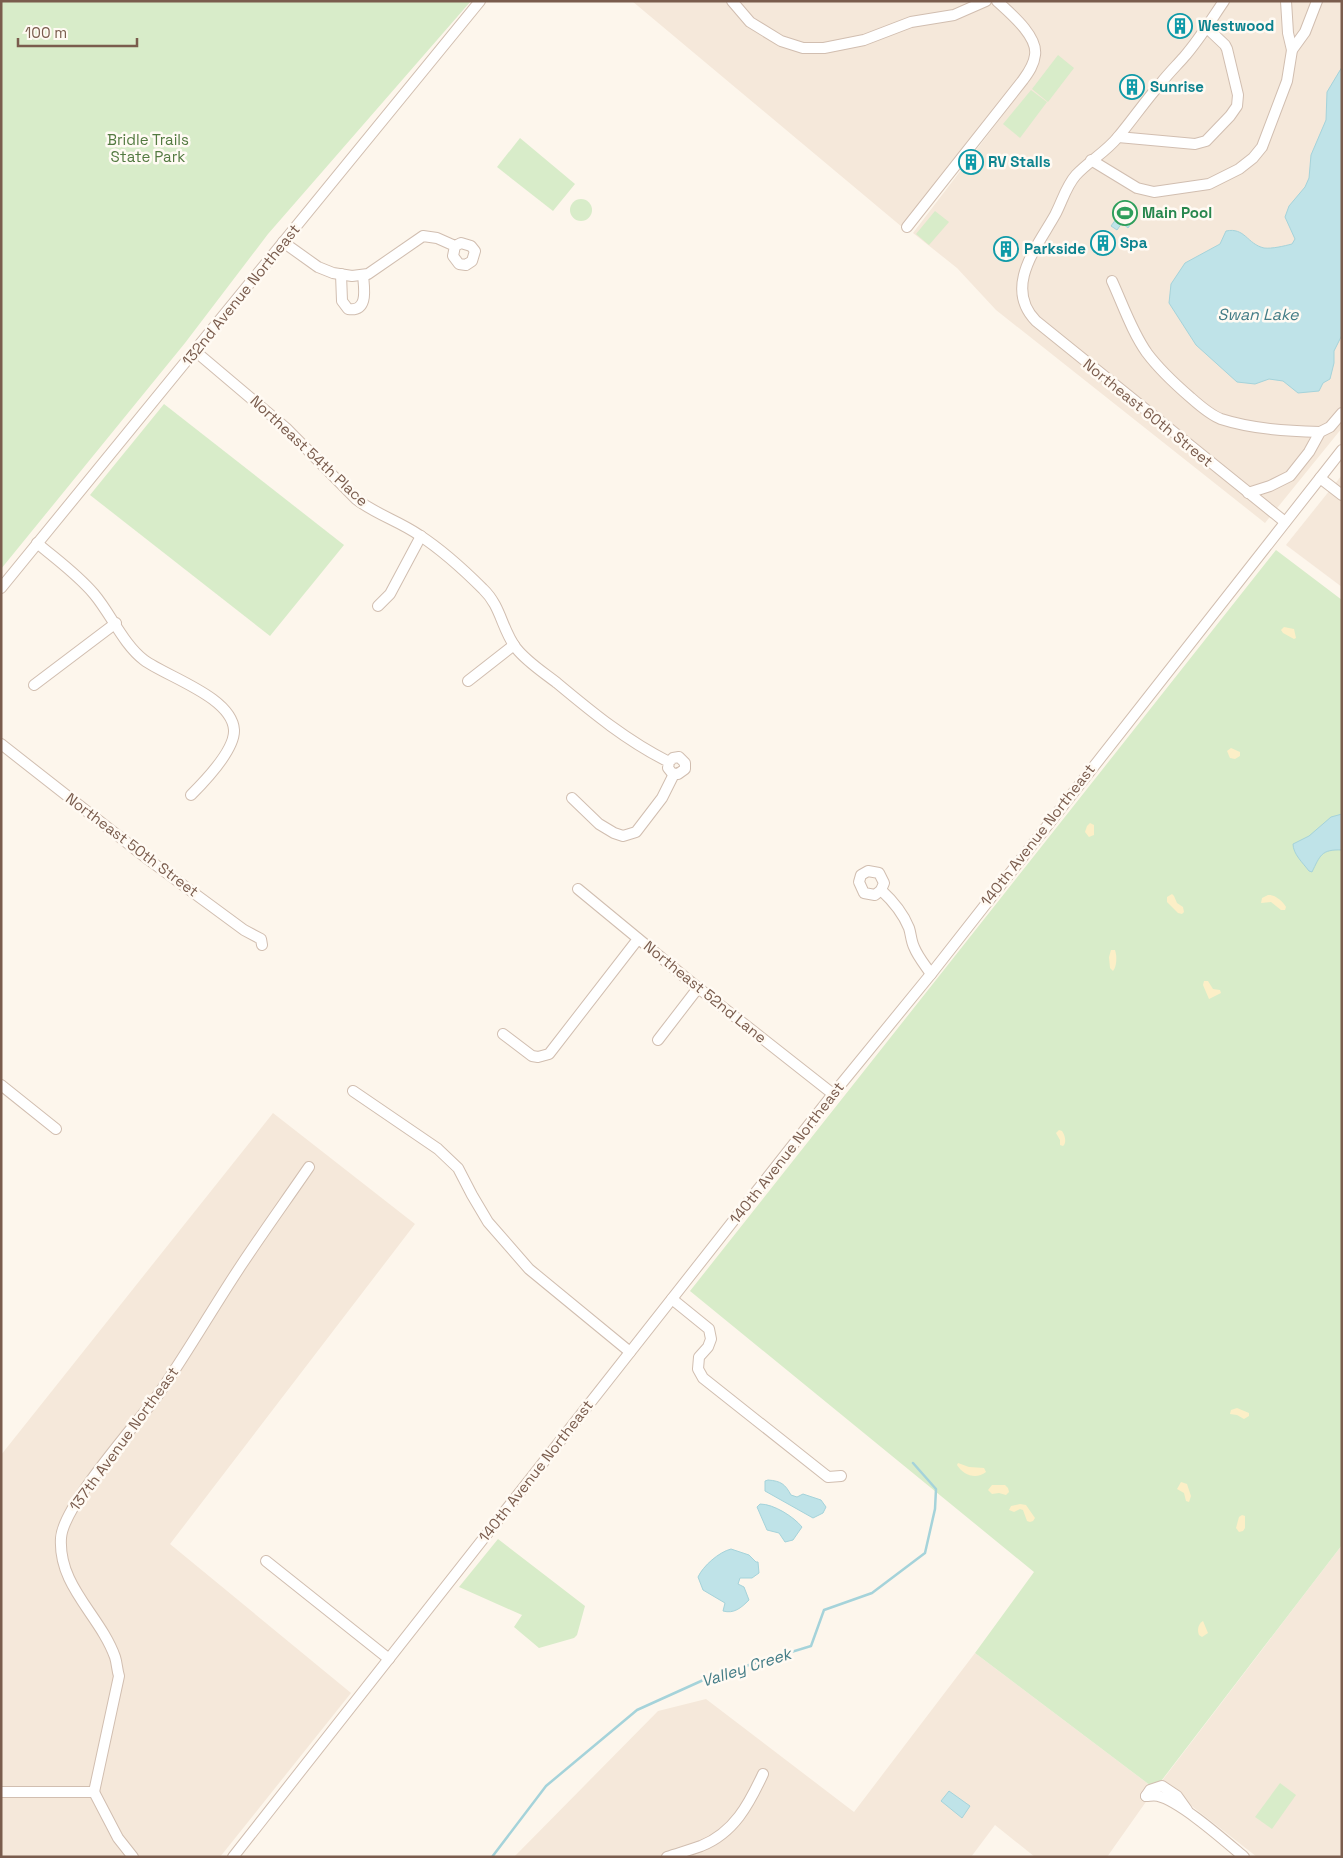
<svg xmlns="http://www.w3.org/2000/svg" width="1343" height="1858" font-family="'Space Grotesk',sans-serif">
	<rect width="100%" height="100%" fill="#fdf6ec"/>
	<g fill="#f5e8da">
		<polygon points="632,1 1342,1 1342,428 1265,523 996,310 957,268 913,233 1028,82 908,232"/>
		<polygon points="1342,475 1342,587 1286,545"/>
		<polygon points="273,1113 415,1224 170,1544 351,1693 220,1857 1,1857 1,1455"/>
		<polygon points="1342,1545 1342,1857 1257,1857 1161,1782"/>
		<polygon points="975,1653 1155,1789 1107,1857 1035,1857 995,1825 971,1857 514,1857 658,1711 706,1699 854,1812"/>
	</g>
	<g fill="#d8ecc9">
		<polygon points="1,1 471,1 268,234 185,343 1,569"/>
		<polygon points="1058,55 1074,68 1048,102 1032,89"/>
		<polygon points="1031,90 1047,102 1020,138 1003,124"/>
		<polygon points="520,138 575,184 553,211 497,167"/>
		<circle cx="581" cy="210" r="11"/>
		<polygon points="935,211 949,222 929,245 916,234"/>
		<polygon points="164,404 344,545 270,636 90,495"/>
		<polygon points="1276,550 1342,600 1342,1545 1155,1789 975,1653 1034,1572 690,1291"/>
		<polygon points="498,1539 585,1606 577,1635 574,1638 539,1648 514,1627 522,1615 459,1587"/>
		<polygon points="1280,1783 1296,1795 1272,1829 1255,1817"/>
	</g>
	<g fill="#fcefc7">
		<polygon points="1284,627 1294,629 1296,638 1294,639 1283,633 1281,630"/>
		<polygon points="1231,748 1240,752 1240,756 1235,759 1230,758 1227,751"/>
		<polygon points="1090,823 1094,825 1094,835 1089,837 1085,832 1087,826"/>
		<polygon points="1172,894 1174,896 1177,903 1183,907 1184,912 1182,914 1178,913 1167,902 1167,897"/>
		<path d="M 1268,895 C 1274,894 1283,901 1286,907 L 1285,910 L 1281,910 L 1271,902 L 1261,903 L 1262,898 Z"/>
		<path d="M 1111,950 L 1115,950 C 1117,956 1117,966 1113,971 L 1110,968 L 1109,957 Z"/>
		<polygon points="1204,981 1208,981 1213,989 1220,990 1221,993 1209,999 1203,985"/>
		<path d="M 1059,1130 L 1062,1131 C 1065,1135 1067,1143 1063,1146 L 1060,1145 L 1060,1140 L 1056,1133 Z"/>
		<polygon points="1237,1408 1249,1413 1249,1416 1244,1419 1237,1415 1230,1414 1231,1410"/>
		<path d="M 958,1463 L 969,1467 L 984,1468 L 986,1472 C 976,1480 963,1475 957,1465 Z"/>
		<polygon points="1181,1482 1187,1484 1191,1496 1189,1502 1186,1501 1184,1493 1177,1489"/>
		<polygon points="992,1485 1005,1485 1008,1488 1009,1492 1006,1495 999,1493 992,1494 988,1490"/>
		<polygon points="1020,1504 1026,1505 1035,1518 1033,1521 1030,1522 1027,1521 1023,1510 1020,1509 1014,1512 1009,1510 1011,1506"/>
		<polygon points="1242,1515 1245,1516 1245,1528 1243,1531 1239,1532 1236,1528 1239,1517"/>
		<path d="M 1203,1621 L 1208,1633 L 1202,1637 L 1199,1635 C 1197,1630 1198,1624 1203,1621 Z"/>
	</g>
	<g fill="#bfe3e8" stroke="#a5d3da">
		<path d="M 1342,67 L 1342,335 L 1334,351 L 1334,363 L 1330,379 L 1323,383 L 1319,391 L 1298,393 L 1283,381 L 1269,379 L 1255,384 L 1237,382 L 1196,345 L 1169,303 L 1171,284 L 1185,263 L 1220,244 L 1226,231 C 1245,227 1247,244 1264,248 C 1272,249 1284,246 1292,244 L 1295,239 L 1285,217 L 1289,206 L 1305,187 L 1309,178 L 1311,155 L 1326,120 L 1327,92 Z"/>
		<polygon points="1128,203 1134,208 1127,218 1132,222 1128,228 1122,223 1117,230 1111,226"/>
		<path d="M 1342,814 L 1342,850 C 1321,849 1320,856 1312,872 L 1309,871 C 1303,863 1293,854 1293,844 L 1309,836 L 1331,817 Z"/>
		<path d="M 768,1480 C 781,1481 785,1484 791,1495 L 797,1497 L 803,1494 L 821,1500 L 826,1507 L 823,1513 L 813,1518 L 765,1491 L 765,1481 Z"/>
		<path d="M 760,1504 C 774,1504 794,1517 802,1527 L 793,1540 L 785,1542 L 779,1533 L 767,1530 L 757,1507 Z"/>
		<path d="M 731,1549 L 749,1555 L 756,1562 L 758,1562 L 759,1573 L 752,1578 L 740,1578 L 738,1584 L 744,1587 L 749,1600 C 741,1608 734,1614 723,1611 L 725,1603 L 703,1590 L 698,1577 C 703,1566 719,1552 731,1549 Z"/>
		<polygon points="949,1791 970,1806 962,1818 941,1801"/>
	</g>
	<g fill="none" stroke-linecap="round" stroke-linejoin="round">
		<polyline stroke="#a5d3da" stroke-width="2.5" points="492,1857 546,1786 637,1710 710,1677 811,1646 824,1610 872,1593 925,1553 935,1509 936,1489 913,1463"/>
		<defs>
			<g id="minor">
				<polyline points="732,1 750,22 781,41 803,48 824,48 864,40 911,22 954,15 986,1"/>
				<path d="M 1224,1 C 1211,20 1199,40 1184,57 C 1176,66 1168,74 1161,83 C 1146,100 1133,119 1118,137 C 1106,152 1089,161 1076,175 C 1066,186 1062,202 1055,215 C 1037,247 1003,287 1036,321 L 1285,522"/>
				<polyline points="1286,1 1288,33 1292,50"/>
				<polyline points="1118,137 1195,144 1206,141 1230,116 1237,106 1238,95 1227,49 1225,45 1206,27"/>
				<polyline points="1091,160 1137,188 1154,192 1209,184 1239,169 1253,158 1262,147 1287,81 1292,50 1305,32 1317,1"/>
				<path d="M 907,227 L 1023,80 C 1028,73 1034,65 1035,55 C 1038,36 1010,13 997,1"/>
				<polyline points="283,242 318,267 333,273 352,276 368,274 423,236 437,238 455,246 453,256 459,264 466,265 472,261 475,251 471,246 461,243 455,246"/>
				<path d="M 341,274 L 342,301 L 348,309 C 369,312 364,288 363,275"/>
				<path d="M 1112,281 C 1123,305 1132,332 1147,353 C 1159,369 1175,384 1190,397 C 1199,405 1210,415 1221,419 C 1252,429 1287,431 1320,432"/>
				<path d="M 195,351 L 286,428 L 356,499 C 375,514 399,521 419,535 C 442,550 464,570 483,589 C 501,606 502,630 516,648 C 527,662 543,672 557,683 C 593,713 627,741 669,762 L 668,768 L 672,773 L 678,774 L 685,769 L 685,763 L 679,757 L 673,758 L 669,762"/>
				<polyline points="1320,478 1342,495"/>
				<polyline points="1248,493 1270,486 1290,476 1309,452 1320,432 1330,427 1342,413"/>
				<path d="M 37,543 C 57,560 77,574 94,594 C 111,614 123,644 144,660 C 167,677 232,697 234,730 C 235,750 204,782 191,795"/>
				<polyline points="1,588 480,1"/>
				<polyline points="378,606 390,594 421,536"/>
				<polyline points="468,681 514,645"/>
				<polyline points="34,685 116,623"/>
				<polyline points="1,744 149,860 244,930 261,939 262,945"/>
				<polyline points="572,798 599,824 614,833 623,836 636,832 662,798 674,774"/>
				<polyline points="578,889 692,983 833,1094"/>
				<path d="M 881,890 L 884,883 L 879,873 L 868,871 L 861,875 L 859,882 L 864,893 L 875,895 L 881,890 C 893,901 903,913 909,928 C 911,934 911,941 914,947 C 918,957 925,965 931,974"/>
				<polyline points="503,1034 532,1056 538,1057 549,1054 638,939"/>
				<polyline points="658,1040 698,988"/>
				<polyline points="1,1085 56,1129"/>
				<polyline points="353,1091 438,1149 458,1168 472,1195 488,1222 529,1269 630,1352"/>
				<polyline points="672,1299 709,1329 711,1339 708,1347 699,1357 698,1369 703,1378 828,1477 841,1476"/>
				<polyline points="266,1561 389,1659"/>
				<polyline points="1,1792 94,1792 118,1838 133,1857"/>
				<path d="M 94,1792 L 119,1676 C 117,1670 117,1663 115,1657 C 100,1615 58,1586 61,1538 C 63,1505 138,1423 160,1392 C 189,1350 214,1306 242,1264 C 264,1231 287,1199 309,1167"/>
				<path d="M 1146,1796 C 1150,1796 1154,1795 1158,1796 C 1180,1801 1225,1841 1244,1857"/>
				<polyline points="1146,1796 1150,1790 1162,1786 1177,1796 1187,1810"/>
				<polyline points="233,1857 833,1094 931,974 1342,450"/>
				<path d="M 667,1857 C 679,1853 690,1850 701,1846 C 734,1833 749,1804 763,1774"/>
			</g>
		</defs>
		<use href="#minor" stroke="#d1beb0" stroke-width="12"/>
		<use href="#minor" stroke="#fff" stroke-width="10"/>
	</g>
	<defs>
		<symbol id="building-ring" viewBox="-11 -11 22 22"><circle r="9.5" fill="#fffaf3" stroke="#0f9aa8" stroke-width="1.5"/><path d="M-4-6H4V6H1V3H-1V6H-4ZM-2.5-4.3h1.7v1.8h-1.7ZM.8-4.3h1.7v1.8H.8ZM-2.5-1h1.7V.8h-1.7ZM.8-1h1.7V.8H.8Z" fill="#0f9aa8"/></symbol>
		<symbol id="stadium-ring" viewBox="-11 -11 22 22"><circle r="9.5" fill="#fffaf3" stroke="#2e9e5b" stroke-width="1.5"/><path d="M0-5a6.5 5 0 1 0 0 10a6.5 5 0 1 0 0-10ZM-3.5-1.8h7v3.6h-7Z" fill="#2e9e5b"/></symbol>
	</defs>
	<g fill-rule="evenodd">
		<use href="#building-ring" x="1166" y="12" width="28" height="28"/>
		<use href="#building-ring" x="1118" y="73" width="28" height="28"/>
		<use href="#building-ring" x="957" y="148" width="28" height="28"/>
		<use href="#stadium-ring" x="1111" y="199" width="28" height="28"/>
		<use href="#building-ring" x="1089" y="229" width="28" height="28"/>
		<use href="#building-ring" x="992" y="235" width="28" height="28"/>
	</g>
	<g text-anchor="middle" stroke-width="5" stroke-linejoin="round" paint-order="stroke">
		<g font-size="15" font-weight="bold" fill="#0d838f" stroke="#fffaf3" text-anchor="start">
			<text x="1198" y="31">Westwood</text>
			<text x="1150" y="92">Sunrise</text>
			<text x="988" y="167">RV Stalls</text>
			<text x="1120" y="248">Spa</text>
			<text x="1024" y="254">Parkside</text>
		</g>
		<g font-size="15" fill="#537a41" stroke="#fffaf3">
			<text x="148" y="145">Bridle Trails<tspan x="148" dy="17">State Park</tspan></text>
		</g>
		<g font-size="15" font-weight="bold" fill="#27864d" stroke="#fffaf3" text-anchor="start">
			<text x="1142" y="218">Main Pool</text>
		</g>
		<g font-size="15" fill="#7a5c4d" stroke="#fffaf3">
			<text transform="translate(241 295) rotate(-51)" y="5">132nd Avenue Northeast</text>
			<text transform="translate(1148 413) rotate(39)" y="5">Northeast 60th Street</text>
			<text transform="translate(309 451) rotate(43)" y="5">Northeast 54th Place</text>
			<text transform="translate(1038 835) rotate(-52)" y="5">140th Avenue Northeast</text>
			<text transform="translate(132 845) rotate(37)" y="5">Northeast 50th Street</text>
			<text transform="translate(705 992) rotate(39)" y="5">Northeast 52nd Lane</text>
			<text transform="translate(787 1153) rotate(-52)" y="5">140th Avenue Northeast</text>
			<text transform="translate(124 1439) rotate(-54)" y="5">137th Avenue Northeast</text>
			<text transform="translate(536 1471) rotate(-52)" y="5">140th Avenue Northeast</text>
		</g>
		<g font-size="16" font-style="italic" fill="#437c86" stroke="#fffaf3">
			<text x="1258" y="320">Swan Lake</text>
			<text transform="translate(746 1667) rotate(-18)" y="6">Valley Creek</text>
		</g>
	</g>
	<rect width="1343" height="1858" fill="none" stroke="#7a5c4d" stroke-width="5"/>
	<path d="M18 38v8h119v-8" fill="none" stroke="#7a5c4d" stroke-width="2.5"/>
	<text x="25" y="38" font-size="15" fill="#7a5c4d" stroke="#fffaf3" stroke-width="4" paint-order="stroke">100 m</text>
</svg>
